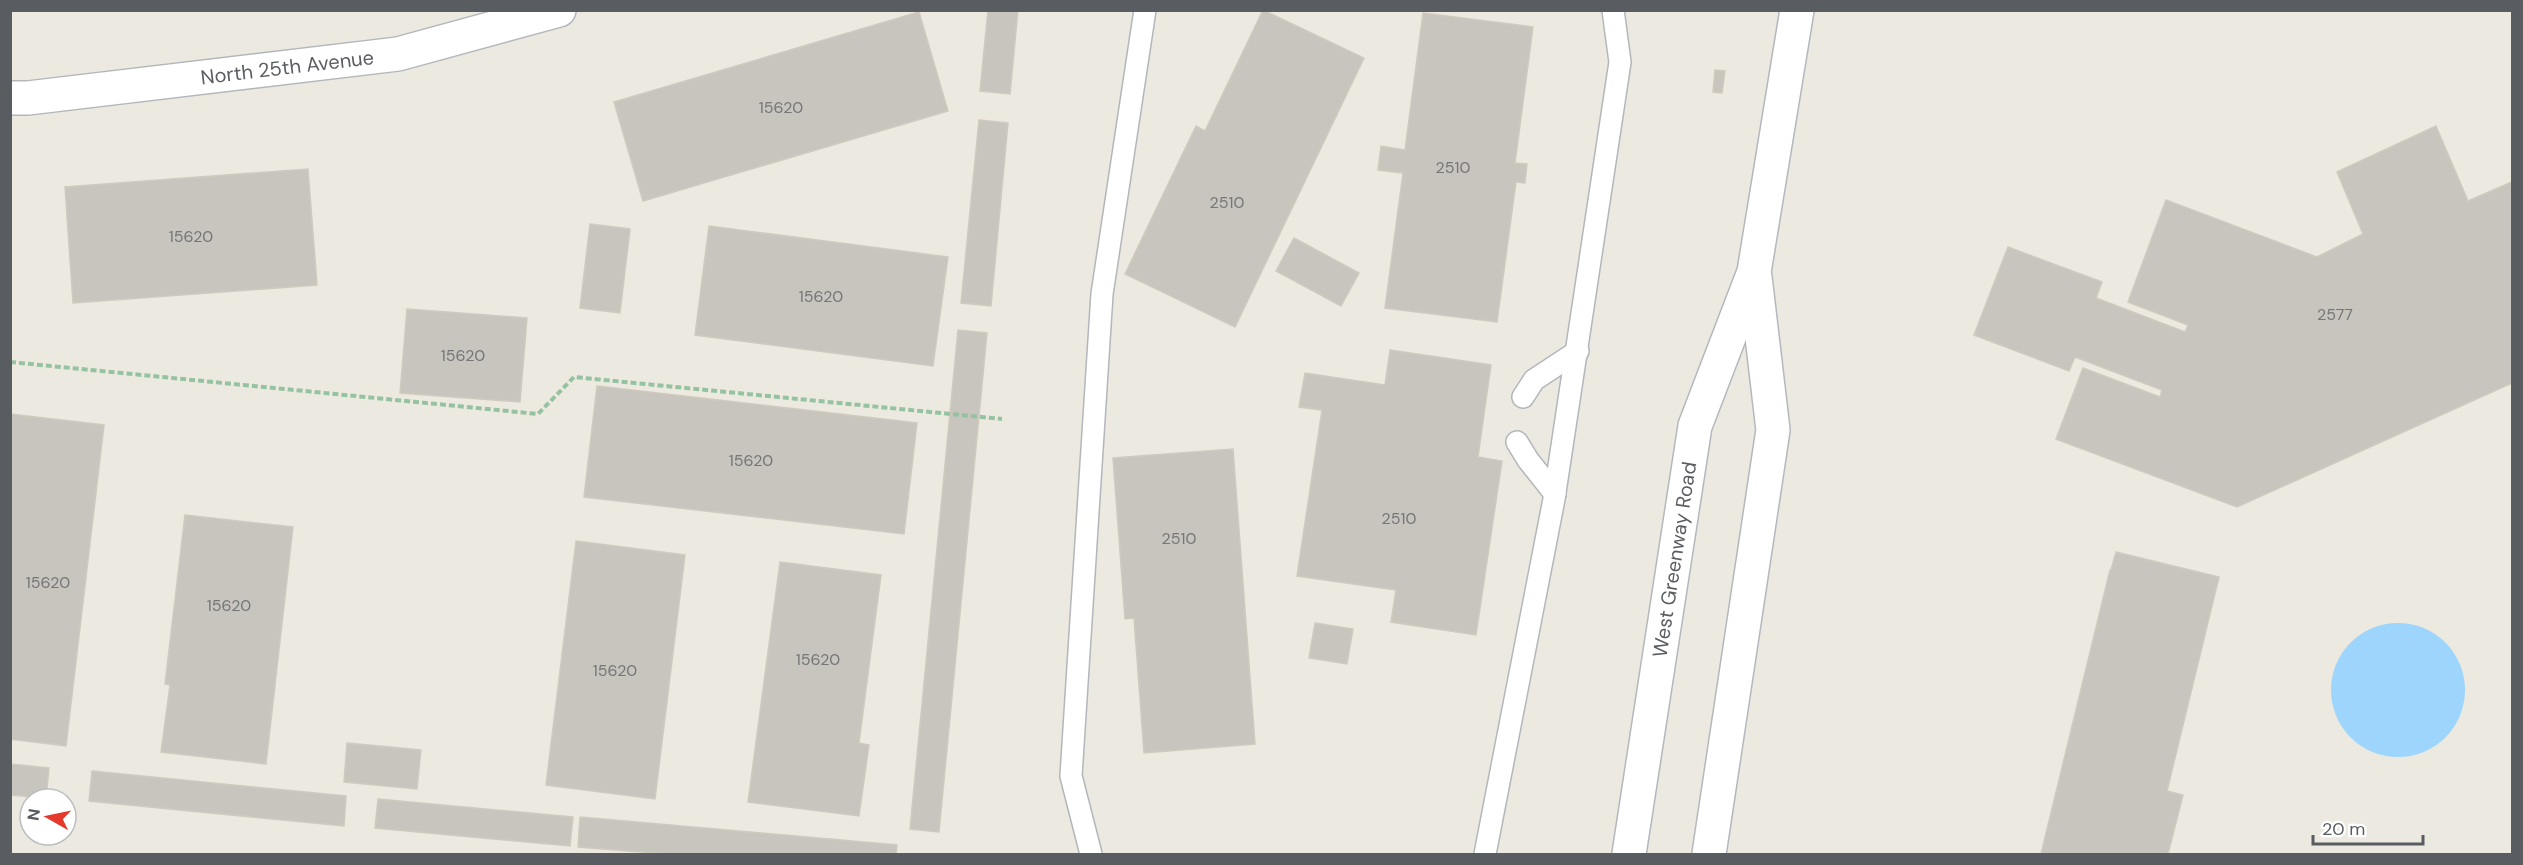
<svg xmlns="http://www.w3.org/2000/svg" width="2523" height="865" font-family="'DM Sans',sans-serif">
	<rect width="100%" height="100%" fill="#ece9e0"/>
	<circle fill="#9ed5fd" cx="2398" cy="690" r="67"/>
	<g fill="#c8c5bf" stroke="#d0cabe" stroke-width="1.5">
		<polygon points="988,10 1018,10 1010,94 980,91"/>
		<polygon points="1263,10 1364,58 1235,327 1125,274 1196,126 1205,131"/>
		<polygon points="919,12 948,111 643,201 614,102"/>
		<polygon points="1423,13 1533,27 1515,163 1527,164 1525,183 1516,182 1497,322 1385,308 1403,173 1378,170 1381,146 1405,150"/>
		<polygon points="1715,70 1725,71 1722,93 1713,92"/>
		<polygon points="979,120 1008,123 991,306 961,303"/>
		<polygon points="2436,126 2468,201 2512,182 2512,383 2237,507 2056,439 2083,368 2160,397 2162,390 2075,357 2069,371 1974,335 2008,247 2102,282 2096,298 2185,332 2188,325 2128,302 2166,200 2317,257 2363,234 2337,172"/>
		<polygon points="308,169 317,285 73,303 65,187"/>
		<polygon points="590,224 630,229 620,313 580,308"/>
		<polygon points="709,226 948,257 933,366 695,335"/>
		<polygon points="1294,238 1359,273 1341,306 1276,271"/>
		<polygon points="407,309 527,318 520,402 400,393"/>
		<polygon points="958,330 987,333 939,832 910,829"/>
		<polygon points="1390,350 1491,365 1478,457 1502,461 1476,635 1391,622 1396,590 1297,576 1322,410 1299,407 1305,373 1385,385"/>
		<polygon points="597,386 917,423 904,534 584,497"/>
		<polygon points="10,414 104,425 66,746 10,739"/>
		<polygon points="1233,449 1255,744 1144,753 1134,618 1125,619 1113,458"/>
		<polygon points="185,515 293,527 266,764 161,752 170,685 165,684"/>
		<polygon points="576,541 685,555 655,799 546,785"/>
		<polygon points="2116,552 2219,577 2167,791 2183,795 2168,854 2041,854 2110,570 2111,570"/>
		<polygon points="780,562 881,575 859,743 869,745 859,816 748,802"/>
		<polygon points="1315,623 1353,629 1347,664 1309,658"/>
		<polygon points="347,743 421,750 417,789 344,782"/>
		<polygon points="10,764 49,768 46,798 10,795"/>
		<polygon points="92,771 346,796 344,826 89,801"/>
		<polygon points="378,799 573,817 570,846 375,828"/>
		<polygon points="580,817 897,845 896,854 667,854 578,847"/>
	</g>
	<g fill="none" stroke-linecap="round" stroke-linejoin="round">
		<defs>
			<g id="lane">
				<polyline points="1523,397 1534,380 1578,351"/>
				<polyline points="1517,442 1528,460 1555,494"/>
				<polyline points="1091,854 1071,776 1102,294 1145,10"/>
				<polyline points="1485,854 1554,499 1620,62 1613,10"/>
			</g>
			<g id="street">
				<path id="s1" d="M 10,98 L 28,98 L 398,54 L 559,10"/>
			</g>
			<g id="secondary">
				<path id="s2" d="M 1629,854 L 1695,426 L 1754,272 L 1797,10"/>
				<polyline points="1709,854 1773,430 1755,277"/>
			</g>
		</defs>
		<use href="#lane" stroke="#b3b6bb" stroke-width="24"/>
		<use href="#street" stroke="#b3b6bb" stroke-width="36"/>
		<use href="#secondary" stroke="#b4b7bd" stroke-width="36"/>
		<polyline stroke="#95c2a1" stroke-width="4" stroke-dasharray="6 3" stroke-linecap="butt" points="10,362 538,414 574,377 1002,419"/>
		<use href="#lane" stroke="#fff" stroke-width="21"/>
		<use href="#street" stroke="#fff" stroke-width="33"/>
		<use href="#secondary" stroke="#fff" stroke-width="33"/>
	</g>
	<g text-anchor="middle" stroke-width="4.5" stroke-linejoin="round" paint-order="stroke">
		<g font-size="16" fill="#757678">
			<text x="781" y="113">15620</text>
			<text x="1453" y="173">2510</text>
			<text x="1227" y="208">2510</text>
			<text x="191" y="242">15620</text>
			<text x="821" y="302">15620</text>
			<text x="2335" y="320">2577</text>
			<text x="463" y="361">15620</text>
			<text x="751" y="466">15620</text>
			<text x="1399" y="524">2510</text>
			<text x="1179" y="544">2510</text>
			<text x="48" y="588">15620</text>
			<text x="229" y="611">15620</text>
			<text x="818" y="665">15620</text>
			<text x="615" y="676">15620</text>
		</g>
		<g font-size="20" fill="#595c61" stroke="#fff">
			<text dy="7" stroke="none"><textPath href="#s1" startOffset="279">North 25th Avenue</textPath></text>
			<text dy="7" stroke="none"><textPath href="#s2" startOffset="298">West Greenway Road</textPath></text>
		</g>
	</g>
	<rect width="2523" height="865" fill="none" stroke="#595c61" stroke-width="24"/>
	<g transform="translate(48 817) rotate(279)"><circle r="28" fill="#ffffff" stroke="#bdbec0" stroke-width="1.5"/>
	<path d="M0-4.5L10 22L0 15L-10 22Z" fill="#e5392d"/>
	<text y="-9" font-size="16" font-weight="bold" text-anchor="middle" fill="#595c61">N</text>
	</g>
	<path d="M2313 835v9h110v-9" fill="none" stroke="#595c61" stroke-width="3"/>
	<text x="2322" y="835" font-size="18" fill="#595c61" stroke="#ffffff" stroke-width="4.5" paint-order="stroke">20 m</text>
</svg>
